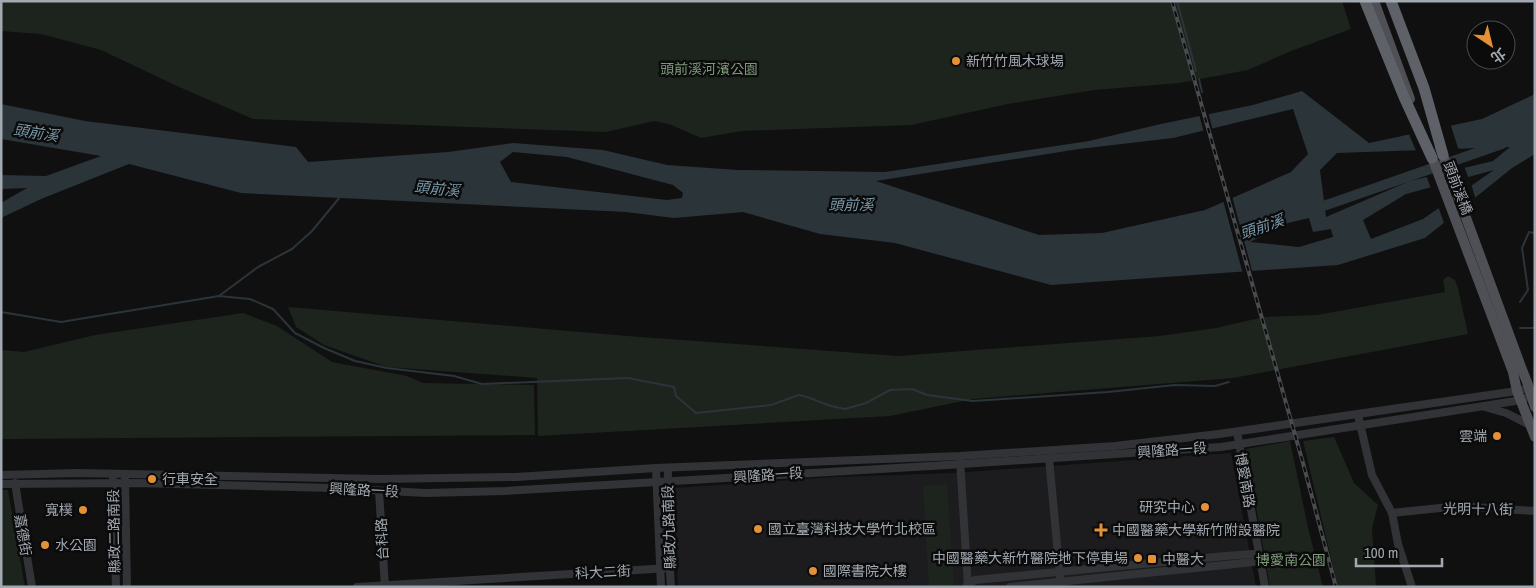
<svg xmlns="http://www.w3.org/2000/svg" width="1536" height="588" font-family="'Archivo Narrow','Noto Sans TC',sans-serif">
	<rect width="100%" height="100%" fill="#101011"/>
	<polygon fill="#1c1c1e" points="1231,453 1256,587 678,587 674,488 836,477 953,473"/>
	<g fill="#1d241d">
		<polygon points="1,1 1342,1 1351,29 1291,51 1248,70 1179,83 1094,90 1008,104 911,125 741,131 701,138 669,124 654,121 606,132 253,119 177,86 101,50 41,34 1,31"/>
		<polygon points="1448,276 1455,280 1458,288 1468,334 1233,378 973,399 890,416 538,436 537,378 387,367 324,345 296,327 288,307 627,336 898,356 1160,336 1216,328 1264,317 1317,315 1445,292 1443,280"/>
		<polygon points="243,313 277,326 332,362 407,376 423,383 534,385 535,435 1,439 1,350 24,352 95,335"/>
		<polygon points="1334,437 1354,483 1378,505 1372,528 1376,587 1338,587 1303,441"/>
		<polygon points="1290,441 1309,532 1323,587 1270,587 1246,449"/>
		<polygon points="947,484 954,587 929,587 923,486"/>
		<polygon points="1,490 8,490 25,587 1,587"/>
	</g>
	<path fill="#2b3439" fill-rule="evenodd" d="M 1302,91 L 1369,143 L 1482,119 L 1535,94 L 1535,154 L 1512,168 L 1425,238 L 1338,265 L 1051,285 L 895,243 L 820,234 L 743,212 L 674,218 L 626,212 L 241,193 L 129,164 L 41,199 L 1,218 L 1,203 L 27,188 L 1,189 L 1,175 L 46,176 L 101,156 L 1,139 L 1,104 L 85,121 L 296,147 L 308,162 L 448,152 L 513,143 L 603,150 L 667,165 L 737,170 L 885,172 L 1089,141 L 1161,124 L 1253,105 ZM 1293,109 L 1308,154 L 1291,172 L 1205,210 L 1102,233 L 1039,235 L 876,181 L 1079,149 L 1173,138 ZM 1510,147 L 1493,161 L 1410,181 L 1326,217 L 1320,170 L 1337,153 ZM 513,152 L 567,157 L 673,185 L 683,193 L 682,198 L 667,200 L 511,182 L 500,162 ZM 1494,170 L 1423,219 L 1371,239 L 1363,220 L 1406,194 ZM 1309,218 L 1313,232 L 1331,229 L 1333,237 L 1299,247 L 1250,242 L 1288,223 Z"/>
	<g fill="#101011">
		<polygon points="1208,112 1213,131 1204,133 1199,114"/>
		<polygon points="1450,123 1459,151 1417,153 1408,132"/>
		<polygon points="1464,166 1469,179 1431,189 1426,175"/>
		<polygon points="1471,184 1476,200 1445,226 1438,206"/>
		<polygon points="1232,196 1253,274 1243,274 1223,200"/>
	</g>
	<g fill="none" stroke-linecap="round" stroke-linejoin="round">
		<g stroke="#2b3439" stroke-width="2">
			<polyline points="1177,1 1196,71"/>
			<polyline points="1199,79 1202,92"/>
			<polyline points="219,296 258,267 292,249 312,231 340,197"/>
			<polyline points="1520,302 1528,290 1522,248 1529,232 1535,233"/>
			<polyline points="1,312 61,322 219,296 250,299 273,309 295,333 324,348 355,361 387,368 454,376 482,384 628,378 674,387 676,396 696,413 771,405 799,395 807,397 831,406 845,409 866,403 890,390 912,389 927,395 973,401 1108,392 1175,385 1215,386 1229,382"/>
			<polyline points="1534,320 1535,319"/>
			<polyline points="1520,328 1535,328"/>
		</g>
		<polyline stroke="#2b3439" stroke-width="10" points="1312,210 1502,144"/>
		<g stroke="#313336" stroke-width="8">
			<polyline points="1485,407 1506,413 1530,425"/>
			<polyline points="1358,415 1372,475 1392,513 1398,544 1412,587"/>
			<polyline points="1237,432 1265,587"/>
			<polyline points="1049,458 1060,577"/>
			<polyline points="960,459 968,587"/>
			<polyline points="656,468 661,587"/>
			<polyline points="668,468 667,526 671,587"/>
			<polyline points="1,475 78,473 379,479 516,477 656,468 960,456 1115,446 1219,434 1517,391 1528,388"/>
			<polyline points="113,479 116,587"/>
			<polyline points="125,479 127,587"/>
			<polyline points="15,483 32,587"/>
			<polyline points="1,484 136,483 332,488 426,493 505,491 947,465 1221,447 1484,406 1521,400 1530,396"/>
			<polyline points="379,491 385,587"/>
			<polyline points="1392,513 1459,506 1535,511"/>
			<polyline points="967,585 975,580 1226,556 1252,554 1259,557"/>
			<polyline points="357,587 670,568"/>
			<polyline points="1010,587 1254,562 1259,557"/>
		</g>
		<g stroke="#4e5055" stroke-width="10">
			<polyline points="1374,1 1410,99"/>
			<polyline points="1440,147 1521,367 1527,382 1535,407"/>
			<polyline points="1430,152 1513,372 1517,391 1535,437"/>
		</g>
		<g stroke="#5e6167" stroke-width="11">
			<polyline points="1365,1 1404,97 1432,158"/>
			<polyline points="1391,1 1424,88 1443,155"/>
		</g>
		<defs>
			<polyline id="rail" points="1172,1 1303,463 1336,587"/>
		</defs>
		<use href="#rail" stroke="#494b4f" stroke-width="4"/>
		<use href="#rail" stroke="#0b0b0c" stroke-width="2" stroke-dasharray="5.5" stroke-linecap="butt"/>
	</g>
	<g fill="#e39036" stroke="#0b0b0c" stroke-width="2">
		<circle cx="956" cy="61" r="5"/>
		<circle cx="1497" cy="436" r="5"/>
		<circle cx="152" cy="479" r="5"/>
		<circle cx="1205" cy="507" r="5"/>
		<circle cx="83" cy="510" r="5"/>
		<circle cx="758" cy="529" r="5"/>
		<path d="M1098.5 522.5h5v5h5v5h-5v5h-5v-5h-5v-5h5z"/>
		<circle cx="45" cy="545" r="5"/>
		<circle cx="1138" cy="558" r="5"/>
		<rect x="1147" y="554" width="10" height="10" rx="2.5"/>
		<circle cx="813" cy="571" r="5"/>
	</g>
	<g text-anchor="middle" stroke-width="5" stroke-linejoin="round" paint-order="stroke">
		<g font-size="14" fill="#a2a9b1" stroke="#0b0b0c" text-anchor="start">
			<text x="966" y="66">新竹竹風木球場</text>
			<text x="1487" y="441" text-anchor="end">雲端</text>
			<text x="162" y="484">行車安全</text>
			<text x="1195" y="512" text-anchor="end">研究中心</text>
			<text x="73" y="515" text-anchor="end">寬樸</text>
			<text x="768" y="534">國立臺灣科技大學竹北校區</text>
			<text x="1112" y="535">中國醫藥大學新竹附設醫院</text>
			<text x="55" y="550">水公園</text>
			<text x="1128" y="563" text-anchor="end">中國醫藥大新竹醫院地下停車場</text>
			<text x="1162" y="564">中醫大</text>
			<text x="823" y="576">國際書院大樓</text>
		</g>
		<g font-size="14" fill="#7d9b7a" stroke="#0b0b0c">
			<text x="709" y="74">頭前溪河濱公園</text>
			<text x="1291" y="565">博愛南公園</text>
		</g>
		<g font-size="14" fill="#a2a9b1" stroke="#0b0b0c">
			<text transform="translate(1458 188) rotate(69)" y="5">頭前溪橋</text>
			<text transform="translate(1172 450) rotate(-4)" y="5">興隆路一段</text>
			<text transform="translate(768 475) rotate(-4)" y="5">興隆路一段</text>
			<text transform="translate(1245 480) rotate(80)" y="5">博愛南路</text>
			<text transform="translate(364 490) rotate(3)" y="5">興隆路一段</text>
			<text transform="translate(1478 509) rotate(1)" y="5">光明十八街</text>
			<text transform="translate(669 527) rotate(-92)" y="5">縣政九路南段</text>
			<text transform="translate(114 531) rotate(-91)" y="5">縣政二路南段</text>
			<text transform="translate(23 535) rotate(81)" y="5">嘉德街</text>
			<text transform="translate(382 539) rotate(-93)" y="5">台科路</text>
			<text transform="translate(603 572) rotate(-3)" y="5">科大二街</text>
		</g>
		<g font-size="15" font-style="italic" fill="#7b9baa" stroke="#0b0b0c">
			<text transform="translate(36 133) rotate(9)" y="5">頭前溪</text>
			<text transform="translate(437 189) rotate(6)" y="5">頭前溪</text>
			<text x="851" y="210">頭前溪</text>
			<text transform="translate(1262 227) rotate(-19)" y="5">頭前溪</text>
		</g>
	</g>
	<rect width="1536" height="588" fill="none" stroke="#a2a9b1" stroke-width="5"/>
	<g transform="translate(1491 45) rotate(145)"><circle r="24" fill="#0b0b0c" stroke="#474a4e"/>
	<path d="M0-4L9 19L0 12L-9 19Z" fill="#e39036"/>
	<text y="-8" font-size="14" font-weight="bold" text-anchor="middle" fill="#a2a9b1">北</text>
	</g>
	<path d="M1356 558v8h86v-8" fill="none" stroke="#a2a9b1" stroke-width="2.5"/>
	<text x="1364" y="558" font-size="15" fill="#a2a9b1" stroke="#0b0b0c" stroke-width="4" paint-order="stroke">100 m</text>
</svg>
